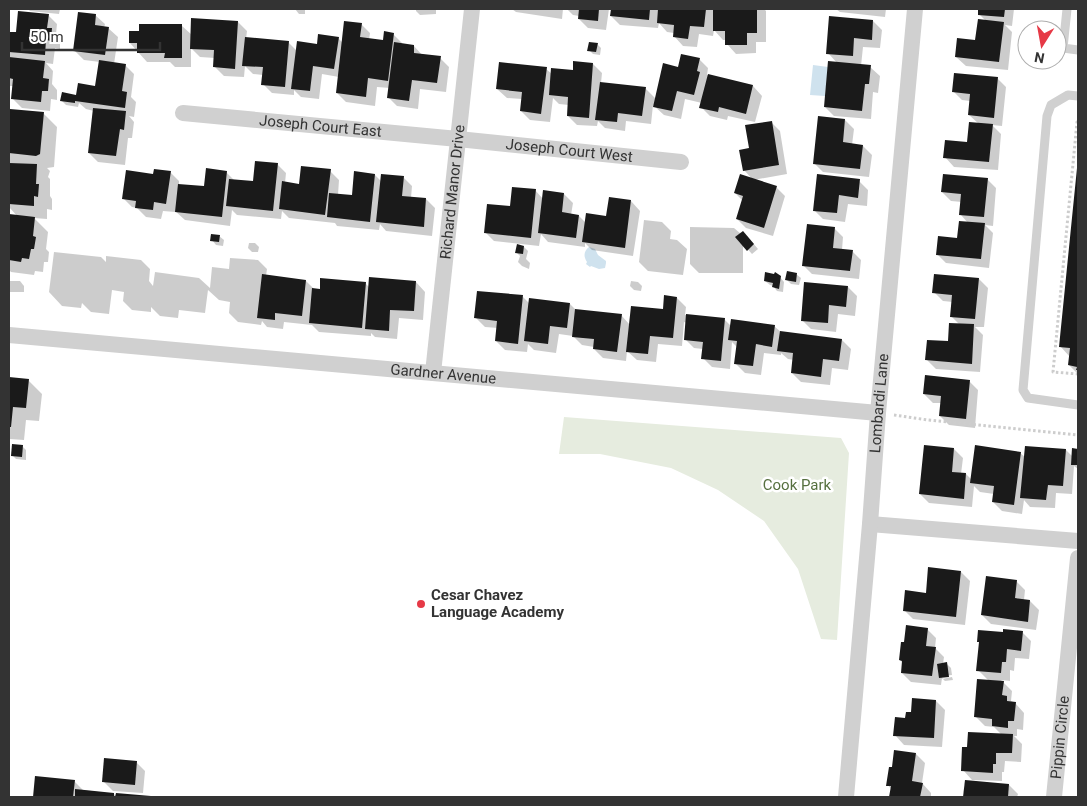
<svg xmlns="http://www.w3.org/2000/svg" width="1087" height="806" font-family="Roboto,sans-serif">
	<rect width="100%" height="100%" fill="#fff"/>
	<polygon fill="#e6ecdf" points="564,417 841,438 849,453 837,640 821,639 798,569 764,521 718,490 671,468 600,454 559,454"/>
	<g fill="#cfe2ee">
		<polygon points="813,65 828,67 825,96 810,95"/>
		<path d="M 589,247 L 595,249 L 598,255 L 606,261 L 606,263 L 605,268 L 599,269 L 591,266 L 590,267 L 586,264 L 587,262 C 583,256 584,251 589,247 Z"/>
	</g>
	<g fill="#0003">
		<polygon points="28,9 60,9 59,14 30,11"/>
		<polygon points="295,9 305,9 305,14 299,14"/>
		<polygon points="416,9 436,9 436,14 420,15 416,11"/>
		<polygon points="512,9 563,9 562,19 516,12"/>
		<polygon points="567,9 609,9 606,30 588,28 579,19 579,16 573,15"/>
		<polygon points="612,9 764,9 766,11 766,42 756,42 756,53 736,54 727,44 727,40 723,40 714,30 713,36 699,34 697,47 683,46 674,36 674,33 667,32 659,23 658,28 620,25 611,16"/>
		<polygon points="836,9 886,9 885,17 840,12"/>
		<polygon points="980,9 1014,9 1012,26 1005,25 1012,32 1008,70 966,66 956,57 977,42 986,21 979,14"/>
		<polygon points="48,15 57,24 56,34 60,39 60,49 55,48 53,64 46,63 53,71 52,84 57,90 57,100 51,99 50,111 22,108 13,99 14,86 9,86 9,33 17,34"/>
		<polygon points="95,15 105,24 104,28 108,28 118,37 114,64 125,65 134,74 131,97 136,102 134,117 129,116 134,122 132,138 128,138 125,165 98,162 89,153 94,111 86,109 79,103 78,107 66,105 62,101 96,87 100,62 84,60 74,50"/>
		<polygon points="873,21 882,30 880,48 863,47 861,66 870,67 880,76 878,93 873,92 871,119 834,116 825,107 838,64 828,53"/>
		<polygon points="238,22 247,31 246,39 288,42 297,51 338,38 343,43 361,24 370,33 369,40 384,42 393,34 402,43 402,44 414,46 423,56 440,58 449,67 446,92 420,89 418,109 397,106 388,97 390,88 377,87 375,106 346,102 337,93 339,77 322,74 319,99 301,97 294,90 294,95 272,93 263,84 263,75 253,74 245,66 244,77 224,76 215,67 215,58 200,57 191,48 191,67 175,67 170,62 147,62 130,43 140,32 182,26 192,35"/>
		<polygon points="597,44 601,48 600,55 593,54 589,50"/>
		<polygon points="699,59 708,68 707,75 753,86 762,96 755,122 728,116 727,120 710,116 701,107 702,103 685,99 681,119 664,115 653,105 651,124 626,121 625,131 605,128 598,121 597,126 577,125 568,116 569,105 559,104 553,98 550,122 530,120 521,111 522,99 507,98 497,89 546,69 552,74 574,72 593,64 602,73 601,83 645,88 656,99 679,68"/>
		<polygon points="997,78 1006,87 1002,126 992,125 1001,134 998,170 954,167 945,157 968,144 979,124 969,115 970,101 962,100 953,91"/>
		<polygon points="43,113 57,127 54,167 47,168 50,171 48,177 50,179 50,196 52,199 52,210 47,209 47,219 34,218 48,232 46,249 49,252 48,262 44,262 43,272 35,271 34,275 11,272 9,270 9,216 18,217 9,207 9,126"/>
		<polygon points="845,120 854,129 852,145 863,146 872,155 869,177 823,172 814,163"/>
		<polygon points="771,122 780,131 787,174 753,180 776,187 785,196 773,236 746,228 737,219 743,201 735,193 753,180 744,170 751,149"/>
		<polygon points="277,164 286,173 285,183 300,185 330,171 339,180 338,195 353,197 355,173 375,175 381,181 403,177 412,186 411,198 426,199 435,208 432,236 386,231 380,224 379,230 337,226 335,223 289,218 282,211 281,219 237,215 232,210 230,226 185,220 175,211 175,212 163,211 161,219 146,217 137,208 132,207 123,198 154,175 170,172 179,181 179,185 205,188 226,172 235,181 254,182"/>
		<polygon points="1078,167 1078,374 1069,365 1070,357 1060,346"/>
		<polygon points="987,179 996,188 993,226 985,225 993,233 989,268 946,263 937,254 958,239 968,223 961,215 962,202 951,201 942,192"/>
		<polygon points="859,181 868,190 867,206 848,204 845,222 823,219 814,210"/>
		<polygon points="535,190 543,199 564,194 573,203 571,215 579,216 586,223 607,218 631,201 640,211 633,256 592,250 585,243 585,247 548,242 541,234 539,246 494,241 485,232 511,208"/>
		<polygon points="644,220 662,222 671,231 670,239 677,240 687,249 683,275 648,271 639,262"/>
		<polygon points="690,227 734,228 741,234 747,236 758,249 752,254 743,244 743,273 699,273 690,264"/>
		<polygon points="834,228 843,237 842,250 852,251 861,260 859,279 812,274 803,265"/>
		<polygon points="219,236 224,240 223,246 216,245 212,240"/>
		<polygon points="249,243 255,243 259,247 258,252 252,252 248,248"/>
		<polygon points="524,247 528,251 526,259 530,263 529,269 522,266 518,262 520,256 517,253"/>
		<polygon points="54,252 101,257 106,262 106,256 141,260 150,269 149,281 153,286 155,272 199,278 210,288 212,267 229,269 230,258 258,260 267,269 266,276 306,281 314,289 321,290 365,283 370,288 416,282 425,292 423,320 399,318 397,339 375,337 371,333 371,336 319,332 312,325 284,322 283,329 267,327 262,321 261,325 238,322 229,313 230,302 219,300 208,290 205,313 179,310 178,318 160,316 151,307 151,312 132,310 123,301 124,292 112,290 109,314 91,312 82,303 81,308 62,306 49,292"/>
		<polygon points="796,274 801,278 799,285 791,284 787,280"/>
		<polygon points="780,277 784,282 783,292 777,291 773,286 770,285 765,281"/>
		<polygon points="979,279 988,288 984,327 975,327 983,335 980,372 936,369 927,360 949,343 960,325 951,316 953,302 943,301 934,292"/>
		<polygon points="9,281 20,281 24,286 24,292 10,292 9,291"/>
		<polygon points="631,281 638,282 642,286 641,291 634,290 630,286"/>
		<polygon points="848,287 857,296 855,316 838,314 836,332 811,329 802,320"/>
		<polygon points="523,297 530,304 570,304 576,310 621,315 630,325 664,311 677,298 686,307 685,315 724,319 731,326 774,326 781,332 842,340 851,349 848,370 832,368 830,385 801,382 792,373 794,360 788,359 781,353 781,355 764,353 761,375 745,373 735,363 738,348 732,342 730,369 712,367 703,358 703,349 694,348 685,339 687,323 684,322 682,346 658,344 656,362 637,360 627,351 626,361 603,358 594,349 594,347 582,345 573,336 559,334 556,353 534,350 528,344 527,352 505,350 496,341 498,328 485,327 476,318"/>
		<polygon points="9,379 28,380 42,394 39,421 26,420 24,440 9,439"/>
		<polygon points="969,381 978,390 975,428 949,425 940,416 941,403 933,403 924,394"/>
		<polygon points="22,446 26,450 26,460 16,459 12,455"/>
		<polygon points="954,449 963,458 961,474 966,474 972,480 1020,453 1025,457 1066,450 1073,457 1073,449 1078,450 1078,469 1074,466 1072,494 1056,493 1055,508 1030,507 1024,500 1022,514 1002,511 993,502 994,494 980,492 974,486 972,507 929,503 920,494"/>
		<polygon points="961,572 970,581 965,625 913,619 904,610"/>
		<polygon points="1016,581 1025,590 1024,600 1030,601 1039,610 1036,630 991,624 982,615"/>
		<polygon points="927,629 936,638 935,648 944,657 943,664 947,664 951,668 952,675 942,676 942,679 952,677 953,680 945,681 942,678 941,685 911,682 902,673 903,663 900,660 905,643"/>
		<polygon points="1022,632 1031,641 1029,659 1015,658 1014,671 1010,670 1010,681 1001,680 1012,691 1011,701 1015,703 1024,713 1023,730 1017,729 1017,736 1014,736 1022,744 1021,762 1005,761 1004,772 1002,772 1002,781 972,780 963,770 1001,734 994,727 985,726 976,717 989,681 978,670 1004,634"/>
		<polygon points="936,701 945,710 942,747 904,745 895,735 907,719 912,714"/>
		<polygon points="916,754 925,763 922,783 931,793 931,797 890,797 891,789 888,785"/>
		<polygon points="136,762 145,771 143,793 113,791 104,782"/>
		<polygon points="36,778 74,781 83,790 114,794 117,797 117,794 152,797 35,797"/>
		<polygon points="966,781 1009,785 1018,794 1017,797 964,797"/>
	</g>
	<g fill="#1a1a1a">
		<polygon points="579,9 599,9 598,21 578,19"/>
		<polygon points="611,9 650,9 649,20 610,16"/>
		<polygon points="658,9 706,9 704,27 690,26 688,39 673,37 674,25 657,23"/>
		<polygon points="713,9 757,9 757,33 747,33 747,45 725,45 725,31 713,31"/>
		<polygon points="978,9 1005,9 1004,17 978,15"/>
		<polygon points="18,11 49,14 47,28 52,28 51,41 46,40 45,55 9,52 9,32 16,32"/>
		<polygon points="78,12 96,14 95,25 109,27 105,55 73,51"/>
		<polygon points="829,16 873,20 872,40 854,38 853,56 826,54"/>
		<polygon points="191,18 238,21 235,69 213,67 214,50 190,49"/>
		<polygon points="978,19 1004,22 999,62 955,57 957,38 975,40"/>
		<polygon points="344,21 362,23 360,37 383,40 384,31 394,33 388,81 368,78 366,97 336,93"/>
		<polygon points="139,24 182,24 182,58 164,58 165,53 137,53 137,43 129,43 129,31 139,31"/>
		<polygon points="318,34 339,37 334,69 313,66 310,91 291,89 297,41 317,44"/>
		<polygon points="245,37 289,41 285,87 261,85 263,67 242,66"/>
		<polygon points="394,42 414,45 414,53 441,56 437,83 412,80 409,101 387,98"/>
		<polygon points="589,42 598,43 596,52 587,51"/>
		<polygon points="681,54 700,58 697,71 700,72 694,95 677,91 672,111 653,107 663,63 678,67"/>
		<polygon points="9,57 45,61 43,78 49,79 48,91 42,91 41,102 11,99 13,79 9,78"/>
		<polygon points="99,60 126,64 122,91 127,92 125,108 75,101 75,103 60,101 62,92 76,95 78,83 95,86"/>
		<polygon points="573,61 593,63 589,118 567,116 568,97 549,95 551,68 573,70"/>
		<polygon points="828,61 871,65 869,84 865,84 862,111 824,107"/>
		<polygon points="499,62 547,67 541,114 520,111 522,92 496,89"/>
		<polygon points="954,73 998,77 994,118 968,115 970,94 952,92"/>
		<polygon points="708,74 753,85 746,114 719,107 718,112 699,108"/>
		<polygon points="600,82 646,87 642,116 618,113 617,122 595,120"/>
		<polygon points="93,108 126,111 124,130 120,129 116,156 88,153"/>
		<polygon points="10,109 44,112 40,154 36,156 9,153 9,124"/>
		<polygon points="818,116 845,119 843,142 863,145 860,169 813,164"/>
		<polygon points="772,121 779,165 743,171 739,150 749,148 745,125"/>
		<polygon points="969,122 993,124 989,162 943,158 945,140 967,142"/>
		<polygon points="255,161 278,163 273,211 226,206 229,179 253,181"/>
		<polygon points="9,163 37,164 36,184 39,184 38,197 34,196 34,206 9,204"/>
		<polygon points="301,166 331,169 325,215 279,209 282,181 299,184"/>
		<polygon points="206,168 227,171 222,217 175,212 178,184 204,186"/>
		<polygon points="1077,168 1078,168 1078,370 1076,370 1077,367 1068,365 1070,348 1059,347"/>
		<polygon points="154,169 171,171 166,204 154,202 153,210 135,208 136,201 122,199 126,170 153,174"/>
		<polygon points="354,171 375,174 370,222 327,217 329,193 352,195"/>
		<polygon points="381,174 404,176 402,196 426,198 424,227 376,222"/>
		<polygon points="740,174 777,186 764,228 736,219 743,196 734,193"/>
		<polygon points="817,174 860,179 858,198 839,195 837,213 813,211"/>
		<polygon points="943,174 988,178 984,217 959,215 961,194 941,192"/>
		<polygon points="512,187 536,189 531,238 484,233 487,204 510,206"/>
		<polygon points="543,190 564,193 562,212 579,215 576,238 538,233"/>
		<polygon points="609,197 631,200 625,248 582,242 586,213 606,216"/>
		<polygon points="9,214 35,217 33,236 36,237 34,249 31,249 29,259 22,258 21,262 9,260"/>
		<polygon points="959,221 985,223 981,259 936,255 938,236 957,238"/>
		<polygon points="807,224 835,227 833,248 853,250 850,271 802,266"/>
		<polygon points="743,231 754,244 747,251 735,237"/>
		<polygon points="211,234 220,235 219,242 210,241"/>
		<polygon points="517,244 524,246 523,254 515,253"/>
		<polygon points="787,271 797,273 796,282 785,280"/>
		<polygon points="765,272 774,274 775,272 781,276 779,289 772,287 773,283 764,281"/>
		<polygon points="262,274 306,280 302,316 275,313 275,320 257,318"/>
		<polygon points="934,274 979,278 975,319 950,317 952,295 932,293"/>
		<polygon points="369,277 416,281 414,311 390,310 389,331 365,329"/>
		<polygon points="320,278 366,282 362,328 309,323 312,288 320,289"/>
		<polygon points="804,282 848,286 846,307 829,305 828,323 801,321"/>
		<polygon points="477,291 523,295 518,344 495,341 497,321 474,318"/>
		<polygon points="664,295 677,297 673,338 650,336 648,354 626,352 631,306 663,309"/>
		<polygon points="529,298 570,303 567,328 550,326 548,344 524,341"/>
		<polygon points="575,309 622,314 617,352 593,349 594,339 572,337"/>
		<polygon points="686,314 725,318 721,361 701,359 703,342 684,340"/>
		<polygon points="731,319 775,325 772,347 756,344 753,366 734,364 737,341 728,340"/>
		<polygon points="949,323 974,324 972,364 925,360 927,340 948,341"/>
		<polygon points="780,331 842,339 839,361 823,359 821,377 791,373 793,353 777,351"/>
		<polygon points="925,375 970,380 966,419 939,416 941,396 923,394"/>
		<polygon points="9,377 29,379 26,408 13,407 11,427 9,427"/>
		<polygon points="12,444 23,445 22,457 11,456"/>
		<polygon points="924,445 954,448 952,472 966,473 964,499 919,494"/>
		<polygon points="975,445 1021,452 1014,505 992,502 994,486 970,483"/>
		<polygon points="1025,446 1066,449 1063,486 1048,485 1046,500 1020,498"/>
		<polygon points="1072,448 1078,449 1078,465 1071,465"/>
		<polygon points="928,567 961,571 956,617 903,611 905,590 926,593"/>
		<polygon points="986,576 1017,580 1015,598 1030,600 1028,622 981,615"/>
		<polygon points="906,625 928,628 926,646 936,647 932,676 901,673 902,661 899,660 901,642 904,642"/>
		<polygon points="1003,629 1023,631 1021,651 1007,649 1006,662 1002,662 1001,673 976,671 979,642 977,642 978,630 1003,632"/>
		<polygon points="947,662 949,677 939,678 937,664"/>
		<polygon points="977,679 1004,681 1002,695 1007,696 1007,701 1016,702 1014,721 1008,721 1008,728 992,726 992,719 974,717"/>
		<polygon points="912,698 936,700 934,738 893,736 895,717 905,718 906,712 911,712"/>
		<polygon points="968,732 1013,734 1012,753 996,753 996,764 993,764 993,773 961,771 962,747 967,747"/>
		<polygon points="894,750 916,753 912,781 923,783 920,797 889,797 891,786 886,786 889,767 892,767"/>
		<polygon points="104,758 137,761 135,785 102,782"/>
		<polygon points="35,776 75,780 73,797 33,797"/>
		<polygon points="965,780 1009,784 1008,797 963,797"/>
		<polygon points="75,789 114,793 114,797 75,797"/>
		<polygon points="116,793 151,796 151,797 115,797"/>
	</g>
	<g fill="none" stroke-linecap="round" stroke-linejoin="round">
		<g stroke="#cdcdcd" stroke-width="3" stroke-dasharray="2.5 2.5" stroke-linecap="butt">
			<polyline points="1078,122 1077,122 1053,372 1078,374"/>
			<polyline points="894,415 928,420 1078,435"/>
		</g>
		<g stroke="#d0d0d0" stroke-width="9">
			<polyline points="1067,9 1063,48 1078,50"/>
			<polyline points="1078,96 1068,95 1051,105 1047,116 1023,390 1028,398 1078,405"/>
		</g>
		<g stroke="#d0d0d0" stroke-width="16">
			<path id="s1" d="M 183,113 L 458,139 L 681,162"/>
			<path id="s2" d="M 9,335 L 878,413"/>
			<path id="s3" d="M 433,373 L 472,9"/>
			<polyline points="870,524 1078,541"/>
			<path id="s4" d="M 846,797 L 870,524 L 878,413 L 915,9"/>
			<path id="s5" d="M 1054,797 L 1078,558"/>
		</g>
	</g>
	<circle fill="#e63946" stroke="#fff" stroke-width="2" cx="421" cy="604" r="5"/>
	<g text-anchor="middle" stroke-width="5" stroke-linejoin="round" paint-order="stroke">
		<g font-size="15" fill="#333" stroke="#fff">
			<text dy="5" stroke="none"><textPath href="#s1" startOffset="138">Joseph Court East</textPath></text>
			<text dy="5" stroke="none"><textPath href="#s1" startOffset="388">Joseph Court West</textPath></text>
			<text dy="5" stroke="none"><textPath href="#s3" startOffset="182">Richard Manor Drive</textPath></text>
			<text dy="5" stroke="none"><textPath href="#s2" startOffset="436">Gardner Avenue</textPath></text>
			<text dy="5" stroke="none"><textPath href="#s4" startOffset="395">Lombardi Lane</textPath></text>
			<text dy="5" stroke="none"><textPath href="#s5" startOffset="60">Pippin Circle</textPath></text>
		</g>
		<g font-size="15" fill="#56703f" stroke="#fff">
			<text x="797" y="490">Cook Park</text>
		</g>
		<g font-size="15" font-weight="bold" fill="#333" stroke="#fff" text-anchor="start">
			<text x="431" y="600">Cesar Chavez<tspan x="431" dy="17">Language Academy</tspan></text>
		</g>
	</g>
	<rect width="1087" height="806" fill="none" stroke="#333333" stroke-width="20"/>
	<g transform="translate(1042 45) rotate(191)"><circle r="24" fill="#ffffff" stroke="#adadad"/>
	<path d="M0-4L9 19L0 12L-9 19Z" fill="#e63946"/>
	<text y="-8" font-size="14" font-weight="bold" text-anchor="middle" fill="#333333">N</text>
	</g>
	<path d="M22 42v8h138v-8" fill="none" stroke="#333333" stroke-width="2.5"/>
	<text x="30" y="42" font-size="15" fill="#333333" stroke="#ffffff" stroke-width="4" paint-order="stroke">50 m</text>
</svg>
